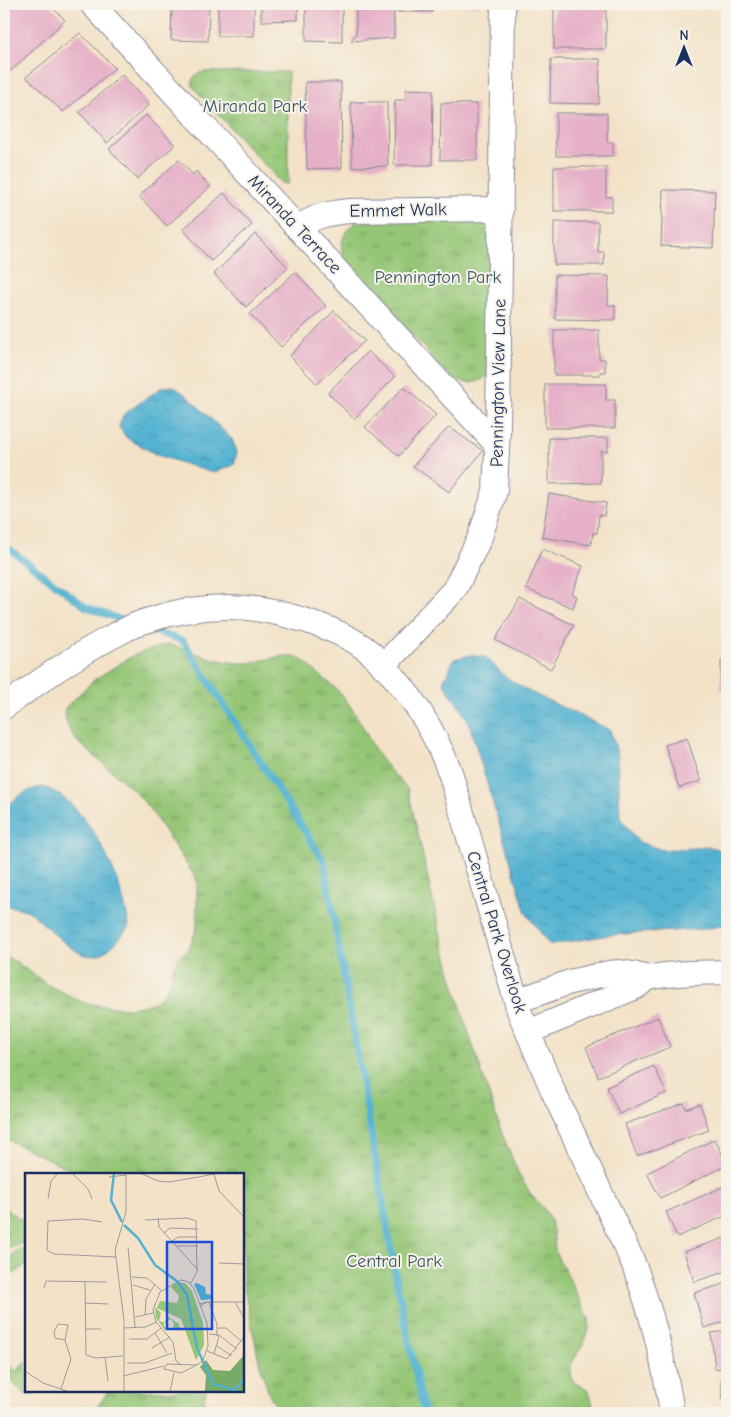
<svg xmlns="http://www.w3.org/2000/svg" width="731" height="1417" font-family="'Comic Neue',sans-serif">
	<defs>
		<pattern id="grass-tufts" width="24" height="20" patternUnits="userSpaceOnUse" patternTransform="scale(1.25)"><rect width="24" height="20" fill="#94c676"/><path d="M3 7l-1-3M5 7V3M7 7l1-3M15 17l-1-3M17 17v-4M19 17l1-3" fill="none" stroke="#78a164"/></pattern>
		<pattern id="water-ripples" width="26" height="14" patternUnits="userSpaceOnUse" patternTransform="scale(1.25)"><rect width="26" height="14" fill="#52b2d1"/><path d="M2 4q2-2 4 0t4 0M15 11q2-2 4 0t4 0" fill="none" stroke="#4391ad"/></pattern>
	</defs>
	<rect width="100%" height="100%" fill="#f7f3e8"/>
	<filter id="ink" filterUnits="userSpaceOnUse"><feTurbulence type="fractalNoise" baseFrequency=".02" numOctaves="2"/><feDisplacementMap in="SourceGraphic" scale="10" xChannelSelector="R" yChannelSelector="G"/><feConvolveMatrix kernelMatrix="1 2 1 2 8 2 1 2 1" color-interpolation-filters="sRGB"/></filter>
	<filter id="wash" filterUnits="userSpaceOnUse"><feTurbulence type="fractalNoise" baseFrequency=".0096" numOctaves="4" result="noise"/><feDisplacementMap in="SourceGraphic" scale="20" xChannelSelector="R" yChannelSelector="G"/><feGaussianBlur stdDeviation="1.12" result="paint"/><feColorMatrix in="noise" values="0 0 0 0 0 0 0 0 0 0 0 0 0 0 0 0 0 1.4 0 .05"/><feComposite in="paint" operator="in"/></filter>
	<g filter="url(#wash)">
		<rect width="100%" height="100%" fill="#f3e2c8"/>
		<g fill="url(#grass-tufts)" stroke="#587a6a">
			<path d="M 204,72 L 288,72 L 288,184 L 281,183 L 193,87 C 190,79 196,73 204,72 Z"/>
			<path d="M 478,220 L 489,227 L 487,376 C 474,386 463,384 449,376 L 344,259 C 338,245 344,230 356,222 Z"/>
			<path d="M 169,644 C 194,652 219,664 246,663 C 259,663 283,653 294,657 C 303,659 309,666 316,672 C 327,681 340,691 348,703 C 360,719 367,737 377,753 C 385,767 398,777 408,790 L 441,936 L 456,991 L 468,1031 L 501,1131 L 519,1175 L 532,1196 L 544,1209 L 551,1221 L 553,1230 L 555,1250 L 560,1263 L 566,1271 L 573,1287 L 589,1319 L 589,1328 L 586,1338 L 571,1365 L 571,1373 L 573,1382 L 589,1390 L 595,1413 L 279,1413 L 268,1391 L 260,1365 L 243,1283 L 242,1174 L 80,1174 L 4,1138 L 4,956 L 18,963 L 48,985 L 84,1003 L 112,1007 L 129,1008 L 142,1006 L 152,1003 L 159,999 L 166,991 L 170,982 L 173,969 L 179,956 L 189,949 L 197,928 L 197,880 L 152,812 L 135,791 L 78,742 L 70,731 L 66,720 L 64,713 L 65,708 L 95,679 L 134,655 Z"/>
			<polygon points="4,1206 10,1212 26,1222 26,1242 11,1248 4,1248"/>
			<path d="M 26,1248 L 26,1264 L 16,1273 L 13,1273 L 11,1272 C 7,1257 12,1251 26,1248 Z"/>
			<polygon points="4,1359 16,1371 26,1362 26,1391 40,1391 30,1396 23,1393 4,1374"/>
			<path d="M 108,1391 L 207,1391 C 202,1398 204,1406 208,1413 L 91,1413 L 99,1405 Z"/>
		</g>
		<g fill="url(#water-ripples)" stroke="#367098">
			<polygon points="173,386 186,395 232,439 237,452 234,465 213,473 157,455 127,438 119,427 123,415 162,387"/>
			<polygon points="471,655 485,657 507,678 528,691 610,730 618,755 620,818 639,842 662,850 710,847 727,852 727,925 703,929 609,935 550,945 526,913 468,720 443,682 454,659"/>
			<path d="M 43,787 C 90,802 122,880 129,926 C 120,939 104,960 86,955 C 71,952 43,923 30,912 L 26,910 L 4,905 L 4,810 C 14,799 27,788 43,787 Z"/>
		</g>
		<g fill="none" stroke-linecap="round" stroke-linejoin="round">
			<g stroke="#52b2d1" stroke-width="7">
				<polyline points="4,545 86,607 128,622"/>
				<polyline points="147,629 183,641 324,861 397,1283 424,1413"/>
			</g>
		</g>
		<g id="blocks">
			<g fill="#e6b1c8">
				<polygon points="15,4 49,4 65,20 11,71 4,65 4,15"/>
				<polygon points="172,4 209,4 208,41 171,40"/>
				<rect x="218" y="4" width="36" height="32"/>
				<polygon points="261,4 298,4 298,20 261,21"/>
				<polygon points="306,4 342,4 342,42 306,41"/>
				<polygon points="356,4 394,4 394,38 351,41 356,34"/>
				<rect x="398" y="4" width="34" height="8"/>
				<rect x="444" y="4" width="35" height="2"/>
				<rect x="554" y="4" width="52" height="45"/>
				<polygon points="80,33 115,68 63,112 26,77"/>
				<polygon points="551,59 600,59 599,104 550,103"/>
				<polygon points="122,75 149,105 107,143 79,112"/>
				<polygon points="305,82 341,82 342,168 307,169"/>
				<polygon points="406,89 433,90 432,165 394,165 395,100 406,100"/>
				<polygon points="351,102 387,102 388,166 352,167"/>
				<polygon points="441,103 477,104 477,160 440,160"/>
				<polygon points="556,113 607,113 607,142 613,142 613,156 556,156"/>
				<polygon points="146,115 175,145 137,179 109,149"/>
				<polygon points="179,160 193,175 196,171 210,187 167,226 139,196"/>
				<polygon points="554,167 606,167 606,197 612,197 612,211 554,211"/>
				<polygon points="663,190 715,191 713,248 661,246"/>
				<polygon points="224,193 252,225 211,261 183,229"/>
				<polygon points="554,222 598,222 598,252 604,252 604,265 554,265"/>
				<polygon points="255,234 288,267 246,307 214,274"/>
				<polygon points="295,272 326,306 281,347 250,314"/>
				<polygon points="555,275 609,276 608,305 615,305 615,320 555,319"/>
				<polygon points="334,311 365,341 317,384 290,356"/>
				<polygon points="554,330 599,330 599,359 605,359 605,372 600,372 600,375 554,375"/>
				<polygon points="368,351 395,377 354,419 328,393"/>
				<polygon points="545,384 606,384 606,400 615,400 615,428 545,428"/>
				<polygon points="404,387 436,415 399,456 365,427"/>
				<polygon points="449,427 483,451 449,492 413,466"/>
				<polygon points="549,438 608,438 608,451 601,451 601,483 549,484"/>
				<polygon points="549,494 606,503 604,516 599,515 597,533 593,533 591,545 542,537"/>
				<polygon points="542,549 583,566 572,594 577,596 573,608 526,589"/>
				<polygon points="520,599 574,625 551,669 495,640"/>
				<rect x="721" y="660" width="6" height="30"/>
				<polygon points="687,738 701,781 679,788 665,745"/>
				<polygon points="658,1017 670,1047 598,1077 586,1047"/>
				<polygon points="654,1066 666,1093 619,1114 607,1087"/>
				<polygon points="684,1103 686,1109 700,1104 709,1130 637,1156 625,1124"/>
				<polygon points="715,1139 727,1165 660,1198 647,1173"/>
				<polygon points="727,1185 727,1215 677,1237 666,1212"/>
				<polygon points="727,1237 727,1271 694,1282 684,1252"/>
				<polygon points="727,1283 727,1321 704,1328 694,1293"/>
				<polygon points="727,1331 727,1367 715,1369 711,1333"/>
				<polygon points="721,1379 727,1379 727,1412 724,1412"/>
			</g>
		</g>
	</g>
	<g filter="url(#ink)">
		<use href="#blocks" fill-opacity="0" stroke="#878893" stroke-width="1"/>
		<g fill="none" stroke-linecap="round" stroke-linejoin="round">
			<defs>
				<g id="street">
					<polyline points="92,4 497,445"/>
					<path d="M 298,228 C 316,215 329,213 350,211 L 501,209"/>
					<polyline points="383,666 455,589 480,537 495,491 498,429 503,4"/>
					<path d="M 4,707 C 40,681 76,655 115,635 C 125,630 135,624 146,621 C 172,612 200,607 228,607 C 270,607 346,627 376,658 C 410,691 435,731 451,775 L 519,1011 L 553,1091 L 632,1260 C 651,1309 664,1361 672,1413"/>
					<path d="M 648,978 C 674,972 701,973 727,972"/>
					<polyline points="517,1001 570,982 609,973 620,972 633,974 648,978 636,987 528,1032"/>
				</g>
			</defs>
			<use href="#street" stroke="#878893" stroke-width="26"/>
			<use href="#street" stroke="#fff" stroke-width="24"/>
		</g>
	</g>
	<g text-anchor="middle" stroke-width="4" stroke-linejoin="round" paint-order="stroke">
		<g font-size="18" fill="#395564" stroke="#f7f3e8">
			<text x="255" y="112">Miranda Park</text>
			<text x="438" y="283">Pennington Park</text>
			<text x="394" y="1267">Central Park</text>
		</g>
		<g font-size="18" fill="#1b2f5e" stroke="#f7f3e8">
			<text transform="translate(398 210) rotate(-1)" y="6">Emmet Walk</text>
			<text transform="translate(295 224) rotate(47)" y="6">Miranda Terrace</text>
			<text transform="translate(498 383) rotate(-89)" y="6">Pennington View Lane</text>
			<text transform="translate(497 932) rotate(73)" y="6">Central Park Overlook</text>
		</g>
	</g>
	<g transform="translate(25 1173)">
		<rect width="219" height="219" fill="#f3e2c8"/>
		<path d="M 152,109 L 160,110 L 167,118 L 178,150 L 179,172 L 171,187 L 156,146 L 132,135 L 135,128 L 152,130 L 154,123 L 146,114 ZM 130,134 L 136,140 L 134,148 L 140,150 L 142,143 L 154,151 L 155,158 L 148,156 L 149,150 L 145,146 L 138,152 L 142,156 L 140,157 L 131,145 Z" fill="#94c676"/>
		<path d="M 219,182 L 219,218 L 180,218 L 181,202 L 175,194 L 181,187 L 188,197 L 205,198 Z" fill="#77ab67"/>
		<path d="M 172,110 L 180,114 L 181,121 L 187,122 L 187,126 L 176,127 L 169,111 Z" fill="#52b2d1"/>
		<path fill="none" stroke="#52b2d1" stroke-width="2.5" d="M 89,0 L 86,27 L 97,49M 99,52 L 113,65 L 130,92 L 153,109 L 162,122 L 172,175 L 188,211 L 210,217M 209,218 L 219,206"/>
		<path fill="none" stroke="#9d9a9e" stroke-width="1" d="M 47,0 L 63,16 L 67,26M 115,0 L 133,8 L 145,9 L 190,1M 189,1 L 194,18 L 219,44M 84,4 L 101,2M 23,26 L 26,8 L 33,0M 133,45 L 134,54 L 173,97M 120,47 L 162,45 L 171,48 L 172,99 L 166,110M 77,49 L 58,46 L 23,48 L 22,77 L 29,81 L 91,84M 139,60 L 145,55 L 173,56M 147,68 L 153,64 L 173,64M 152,73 L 173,73M 103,74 L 110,154M 194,90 L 219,91M 107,104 L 122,105 L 136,117M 60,108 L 61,182 L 71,185 L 98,183M 108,112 L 125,117M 19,115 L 21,108 L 82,109M 182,129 L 219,129M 184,129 L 192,151 L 192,163M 210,129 L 219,145M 60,130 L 83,131M 174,131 L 182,129 L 175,133M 120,142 L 121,126 L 130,111M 110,144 L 128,140M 99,155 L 120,154 L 132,149M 193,155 L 201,155 L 216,168M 60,156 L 76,156M 130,160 L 142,180M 184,161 L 194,162 L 212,176M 104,166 L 122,166 L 136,155M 192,173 L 207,183M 127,175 L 145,164M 182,178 L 202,186 L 219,164M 189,181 L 194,163M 80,184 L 83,208M 102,190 L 120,190 L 147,180M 155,191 L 151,188 L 148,169 L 131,149 L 128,137 L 135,119 L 156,107 L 164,109 L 169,116 L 182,150 L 183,173 L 178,187 L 175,190 L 168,194 L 156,200 L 139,196 L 142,191 L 171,192M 0,198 L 18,210 L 42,218M 98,203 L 139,193M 36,216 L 46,186 L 40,167 L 43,152 L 33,151 L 29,159 L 30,165 L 40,167M 99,218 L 99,147 L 90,77 L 101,39 L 101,0M 145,218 L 149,200"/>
		<path fill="#1d4ed8" fill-opacity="0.15" stroke="#1d4ed8" stroke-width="2.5" d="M 142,69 L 187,69 L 187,156 L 142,156 Z"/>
		<rect width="219" height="219" fill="none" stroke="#1b2f5e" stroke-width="2.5"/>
	</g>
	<rect width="731" height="1417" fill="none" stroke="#f7f3e8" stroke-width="20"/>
	<g transform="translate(684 48)" stroke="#f7f3e8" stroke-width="4" paint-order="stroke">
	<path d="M0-4L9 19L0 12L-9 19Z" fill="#1b2f5e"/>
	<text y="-8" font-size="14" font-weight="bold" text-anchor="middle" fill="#1b2f5e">N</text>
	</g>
</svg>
